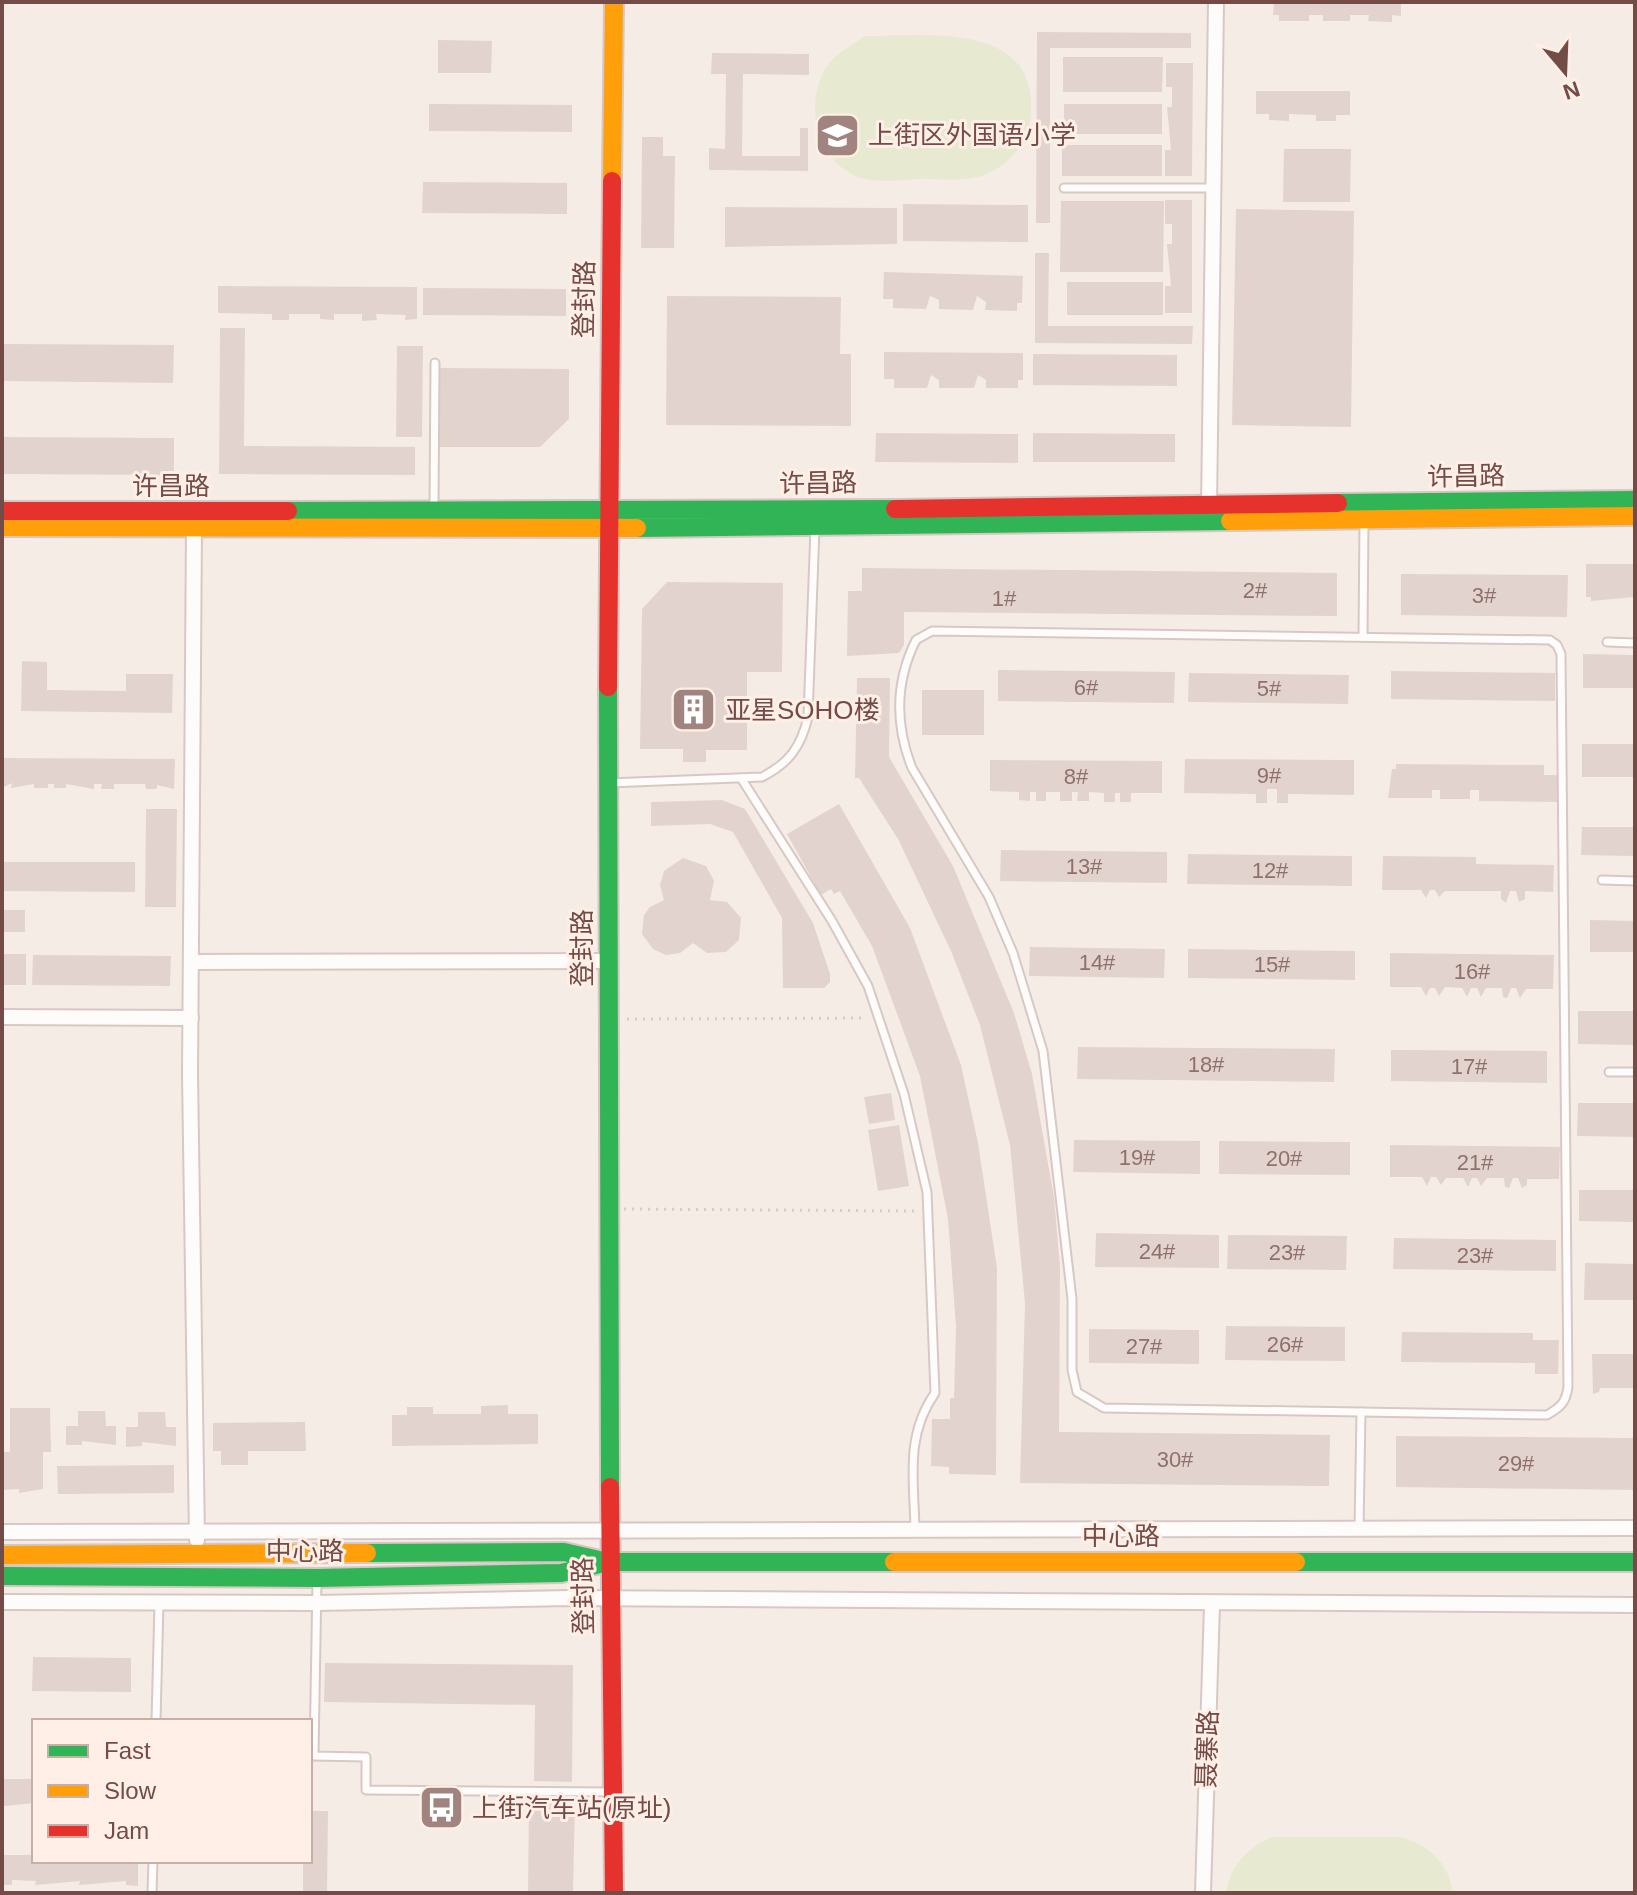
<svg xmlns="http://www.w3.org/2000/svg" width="1637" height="1895" font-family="Helvetica,'Noto Sans SC',sans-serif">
	<rect width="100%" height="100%" fill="#f6ece6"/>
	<g fill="#e7ead1">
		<path d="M 865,36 C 924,36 1037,20 1031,113 C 1030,135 1017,156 998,168 C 977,182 953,180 928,179 C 908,179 880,184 861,178 C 818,164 804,107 824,71 C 834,53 850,47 865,36 Z"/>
		<path d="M 1272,1837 L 1400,1837 C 1429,1845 1449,1863 1453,1893 L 1226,1893 C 1230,1865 1247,1848 1272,1837 Z"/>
	</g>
	<g fill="#e2d3ce">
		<polygon points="1274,2 1401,2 1401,16 1392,15 1392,22 1368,21 1369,15 1350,15 1350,21 1323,21 1323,15 1309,15 1309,21 1279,21 1279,15 1273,15"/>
		<polygon points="1037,32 1191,33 1191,48 1050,48 1050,223 1036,223"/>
		<polygon points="438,40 492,41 491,73 438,73"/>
		<polygon points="712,53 809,54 809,75 743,74 742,156 800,156 800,128 808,128 808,171 709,170 709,148 725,149 726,74 711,74"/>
		<polygon points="1063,57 1163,57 1162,92 1063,92"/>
		<polygon points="1166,63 1193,63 1192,176 1165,176 1165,150 1171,150 1167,107 1172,107 1172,87 1166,87"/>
		<polygon points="1256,91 1350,91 1350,115 1336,115 1336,121 1316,121 1316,115 1289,114 1289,121 1269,120 1269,114 1256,114"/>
		<polygon points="429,104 572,105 572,132 429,131"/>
		<rect x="1064" y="104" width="98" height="30"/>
		<polygon points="642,137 663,137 663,156 675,156 674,248 641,248"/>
		<rect x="1062" y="145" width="100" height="31"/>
		<polygon points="1284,149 1351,149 1350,202 1283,202"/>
		<polygon points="423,182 567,183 567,214 422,213"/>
		<polygon points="1165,200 1192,200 1192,313 1165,313 1165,286 1171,286 1167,244 1172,244 1172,224 1165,224"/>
		<polygon points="1061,201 1164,201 1163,272 1060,272"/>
		<polygon points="903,204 1028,205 1028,242 903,241"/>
		<polygon points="725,207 897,208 897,244 725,247"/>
		<polygon points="1236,209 1354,211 1351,427 1232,425"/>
		<polygon points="1035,253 1049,253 1048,326 1193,326 1192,344 1035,343"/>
		<polygon points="884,272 1023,276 1022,303 1017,303 1017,311 985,310 986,302 977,296 973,310 939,309 939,300 930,296 926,309 893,308 893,299 883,299"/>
		<rect x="1067" y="282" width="96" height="33"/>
		<polygon points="218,286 417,287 417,319 405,320 406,315 376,314 377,320 362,321 362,314 334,314 334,320 320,319 320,314 289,314 289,320 272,320 272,314 218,313"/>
		<polygon points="423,288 566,289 566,316 423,315"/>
		<polygon points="667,296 841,297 840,354 851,354 851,426 666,425"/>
		<polygon points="220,328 245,328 244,446 415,447 415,475 219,474"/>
		<polygon points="2,344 174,345 173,383 2,381"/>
		<polygon points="397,346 423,346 422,437 396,437"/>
		<polygon points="884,352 1023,353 1023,380 1018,380 1018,388 986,388 986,380 978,375 974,388 939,388 939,380 931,375 927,388 894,388 894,379 884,379"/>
		<polygon points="1033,354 1177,355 1177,386 1033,385"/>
		<polygon points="438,368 569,369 569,419 540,447 437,447"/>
		<polygon points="876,433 1018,434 1018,463 875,462"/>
		<polygon points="1033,433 1175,434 1175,462 1033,462"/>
		<polygon points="2,437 174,438 174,475 2,474"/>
		<polygon points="1586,564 1635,564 1635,597 1591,601 1591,597 1586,597"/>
		<polygon points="862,568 1337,573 1337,616 904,612 904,645 899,653 847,656 848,591 862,591"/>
		<polygon points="1401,574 1568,575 1567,617 1401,615"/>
		<polygon points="667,582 783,583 782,672 747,672 747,750 706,750 706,762 683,762 683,749 640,749 642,609"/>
		<polygon points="1583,654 1635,655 1635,688 1583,688"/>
		<polygon points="22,661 47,662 47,690 126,691 126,674 173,674 172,713 21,711"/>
		<polygon points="998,670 1175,672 1174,703 998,701"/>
		<polygon points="1391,671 1555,673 1555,701 1391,699"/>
		<polygon points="1189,673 1349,675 1348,704 1188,702"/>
		<polygon points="857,678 890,678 889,757 953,866 1014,1013 1032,1074 1054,1197 1060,1267 1059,1432 1330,1435 1329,1486 1020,1483 1025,1303 1010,1145 980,1025 951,951 898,839 859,778 855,778"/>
		<rect x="922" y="690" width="62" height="45"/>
		<rect x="1582" y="744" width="53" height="33"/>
		<polygon points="2,758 175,759 174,789 157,785 157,789 146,789 145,784 114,784 114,789 101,789 102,784 94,784 94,789 66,784 66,788 54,788 54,784 48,784 48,788 34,788 34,784 11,788 12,783 2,788"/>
		<polygon points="1185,759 1354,760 1354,795 1288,794 1288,803 1277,803 1277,789 1267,789 1267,803 1256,803 1256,794 1184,793"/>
		<polygon points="990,760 1162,761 1162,793 1131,793 1131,802 1120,802 1120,793 1115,793 1115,802 1104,802 1104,793 1089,792 1089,801 1077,801 1078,792 1072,792 1072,801 1060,801 1060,792 1046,792 1046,801 1036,801 1036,792 1030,792 1030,801 1019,800 1019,792 990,791"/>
		<polygon points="1396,764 1544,765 1544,775 1558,775 1558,802 1479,801 1479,790 1470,790 1470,799 1440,799 1440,790 1432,790 1432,798 1388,798 1392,769 1396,769"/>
		<polygon points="722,800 745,809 813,923 830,974 830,982 824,988 783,988 782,918 733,832 710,824 651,826 651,802"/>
		<polygon points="839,804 910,928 961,1065 978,1143 997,1268 996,1475 949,1474 949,1467 931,1466 932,1419 950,1419 950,1398 954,1398 956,1327 948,1219 920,1076 872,946 840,891 834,894 831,889 821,895 787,834"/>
		<polygon points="146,809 177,809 176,907 145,907"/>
		<polygon points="1582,827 1635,827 1635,856 1581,855"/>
		<polygon points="1001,850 1167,852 1167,883 1000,881"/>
		<polygon points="1188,854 1352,856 1352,886 1187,884"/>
		<polygon points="1383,856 1476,857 1476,864 1554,865 1553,892 1525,891 1525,899 1519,902 1516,891 1510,891 1506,903 1501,899 1501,891 1445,891 1439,897 1435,890 1430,890 1426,898 1421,890 1382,890"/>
		<polygon points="683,858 706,866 714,881 710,900 727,902 741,918 739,940 726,952 707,953 693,943 680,953 666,955 653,949 642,934 644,915 650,907 664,900 660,885 664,871"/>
		<polygon points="2,862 135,862 135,892 2,891"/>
		<rect x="2" y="910" width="23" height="22"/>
		<polygon points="1590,920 1635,921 1635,952 1590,952"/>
		<polygon points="1030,947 1165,949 1164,978 1029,976"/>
		<polygon points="1188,949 1355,951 1355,980 1188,978"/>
		<polygon points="1390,953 1554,955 1553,989 1526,989 1520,998 1516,988 1511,988 1507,998 1503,997 1502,988 1486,988 1481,997 1477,988 1471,988 1467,997 1462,988 1445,987 1439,996 1435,988 1430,988 1426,996 1421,987 1390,987"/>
		<rect x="2" y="954" width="24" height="31"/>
		<polygon points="33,955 171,956 170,986 32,985"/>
		<polygon points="1578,1011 1635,1011 1635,1045 1578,1044"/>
		<polygon points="1078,1047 1335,1049 1334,1082 1077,1079"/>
		<polygon points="1391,1050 1547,1051 1547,1083 1391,1081"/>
		<polygon points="891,1093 895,1120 869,1124 864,1097"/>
		<polygon points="1578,1103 1635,1103 1635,1137 1577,1136"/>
		<polygon points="899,1125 909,1186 878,1191 868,1130"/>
		<polygon points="1074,1140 1200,1141 1200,1174 1073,1172"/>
		<polygon points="1219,1141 1350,1142 1350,1175 1219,1174"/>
		<polygon points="1390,1145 1560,1147 1559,1179 1527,1179 1527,1185 1522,1188 1518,1178 1513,1178 1509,1188 1505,1187 1504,1178 1487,1178 1481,1186 1477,1178 1472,1178 1468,1187 1463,1178 1446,1178 1441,1185 1436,1177 1431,1177 1427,1186 1422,1177 1390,1177"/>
		<polygon points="1579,1190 1635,1190 1635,1222 1579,1221"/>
		<polygon points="1096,1233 1219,1235 1219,1268 1095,1267"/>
		<polygon points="1228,1235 1347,1236 1346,1270 1227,1269"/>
		<polygon points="1394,1238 1556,1240 1556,1271 1393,1269"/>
		<polygon points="1585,1263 1635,1264 1635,1300 1584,1300"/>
		<polygon points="1226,1326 1345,1327 1345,1361 1225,1360"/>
		<polygon points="1089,1329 1199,1330 1199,1364 1089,1363"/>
		<polygon points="1402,1332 1533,1333 1533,1340 1559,1340 1558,1374 1535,1374 1535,1363 1401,1362"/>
		<polygon points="1592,1354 1635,1354 1635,1388 1600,1388 1599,1392 1593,1394"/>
		<polygon points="508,1405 508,1414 538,1414 538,1444 392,1446 392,1415 407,1415 407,1407 433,1407 433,1414 481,1414 481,1406"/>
		<polygon points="10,1408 50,1408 51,1452 43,1452 43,1489 19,1493 19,1489 2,1490 2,1452 10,1452"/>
		<polygon points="78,1411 105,1411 106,1426 116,1426 116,1445 82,1441 82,1445 66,1445 66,1426 78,1426"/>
		<polygon points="138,1412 165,1412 166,1427 176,1427 176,1446 142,1442 142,1446 126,1447 126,1427 138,1427"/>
		<polygon points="305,1422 306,1451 248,1451 248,1465 221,1465 221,1451 213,1451 213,1423"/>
		<polygon points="1396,1436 1635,1438 1635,1490 1396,1487"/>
		<polygon points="174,1465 174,1493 58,1494 57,1466"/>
		<polygon points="33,1657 131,1658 131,1692 32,1691"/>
		<polygon points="325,1663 573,1665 572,1782 534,1781 535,1705 324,1702"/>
		<polygon points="2,1779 34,1779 34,1803 5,1806 2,1803"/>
		<polygon points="529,1801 575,1802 573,1893 528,1893"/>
		<polygon points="310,1811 328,1811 327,1893 303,1892 303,1861 310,1861"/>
		<polygon points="2,1855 34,1855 34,1861 138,1861 138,1886 126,1885 126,1881 79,1885 80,1881 35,1885 36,1881 12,1880 12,1885 2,1885"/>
	</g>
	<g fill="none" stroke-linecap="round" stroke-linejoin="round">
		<defs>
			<g id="lane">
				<polyline points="1064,188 1213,188"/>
				<polyline points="434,508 435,363"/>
				<path d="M 932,631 L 1550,640 L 1557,645 L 1561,654 L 1568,1387 C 1566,1402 1561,1407 1547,1415 L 1104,1408 L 1077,1392 L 1072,1370 L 1072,1299 L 1043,1051 L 1013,953 L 989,897 L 912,768 C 895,725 895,682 916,640 Z"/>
				<polyline points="1363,637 1364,520"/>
				<polyline points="1607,642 1635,643"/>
				<path d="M 741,778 L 832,921 L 868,986 L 904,1094 L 927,1192 L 935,1393 C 905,1436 914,1479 915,1529"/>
				<path d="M 608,783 L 762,777 C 789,763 801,747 808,717 L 815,528"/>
				<polyline points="1602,880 1635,881"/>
				<polyline points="1609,1072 1635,1072"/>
				<polyline points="1359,1529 1361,1412"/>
				<polyline points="317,1580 314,1756 366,1757 366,1790 612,1792"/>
				<polyline points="156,1721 159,1603"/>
				<polyline points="152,1893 153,1861"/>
			</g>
			<g id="street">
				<polyline points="1209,506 1216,2"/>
				<polyline points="194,528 190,1074 197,1540"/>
				<polyline points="191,962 608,961"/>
				<polyline points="2,1017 191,1018"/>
				<polyline points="2,1532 1635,1528"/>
				<polyline points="2,1602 317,1603 569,1598 1635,1605"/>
				<polyline points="1203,1893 1212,1605"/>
			</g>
			<g id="fast">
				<polyline points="1338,503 1635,500"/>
				<polyline points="288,511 895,509"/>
				<polyline points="637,528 1230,521"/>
				<polyline points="608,687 610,1487"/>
				<polyline points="367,1553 564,1552 608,1562 894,1562"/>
				<polyline points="1296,1562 1635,1562"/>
				<polyline points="2,1576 317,1578 561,1573 604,1563"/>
			</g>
			<g id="slow">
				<polyline points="612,181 614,2"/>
				<polyline points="1230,521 1635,516"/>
				<polyline points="2,527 637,528"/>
				<polyline points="2,1555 367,1553"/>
				<polyline points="894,1562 1296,1562"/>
			</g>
			<g id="jam">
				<polyline points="895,509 1338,503"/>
				<polyline points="2,511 288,511"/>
				<polyline points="608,687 612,181"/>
				<polyline points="610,1487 614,1893"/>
			</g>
		</defs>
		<use href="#lane" stroke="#d7c8c4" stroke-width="11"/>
		<use href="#street" stroke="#d7c8c4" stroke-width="18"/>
		<use href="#fast" stroke="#d6c7c3" stroke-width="22"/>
		<use href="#slow" stroke="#d6c7c3" stroke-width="22"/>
		<use href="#jam" stroke="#d6c7c3" stroke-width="22"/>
		<g stroke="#d7cbc9" stroke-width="3" stroke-dasharray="2 6" stroke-linecap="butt">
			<polyline points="627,1019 867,1018"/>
			<polyline points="624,1209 916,1211"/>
		</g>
		<use href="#lane" stroke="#fefcfb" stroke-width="7"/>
		<use href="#street" stroke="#fefcfb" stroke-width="14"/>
		<use href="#fast" stroke="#30b455" stroke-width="18"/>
		<use href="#slow" stroke="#ff9f0a" stroke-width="18"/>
		<use href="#jam" stroke="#e5322d" stroke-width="18"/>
	</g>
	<defs>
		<symbol id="school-square" viewBox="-11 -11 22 22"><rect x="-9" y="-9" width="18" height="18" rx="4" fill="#a1847f" stroke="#ffefe6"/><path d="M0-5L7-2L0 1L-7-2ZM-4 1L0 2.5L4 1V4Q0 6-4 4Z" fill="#fff"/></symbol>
		<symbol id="building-square" viewBox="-11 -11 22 22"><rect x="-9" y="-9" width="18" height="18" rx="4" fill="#a1847f" stroke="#ffefe6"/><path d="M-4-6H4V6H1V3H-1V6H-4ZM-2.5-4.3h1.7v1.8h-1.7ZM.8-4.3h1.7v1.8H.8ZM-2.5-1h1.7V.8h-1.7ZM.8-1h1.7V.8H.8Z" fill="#fff"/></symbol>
		<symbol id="bus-square" viewBox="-11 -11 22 22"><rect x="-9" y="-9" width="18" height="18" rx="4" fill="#a1847f" stroke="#ffefe6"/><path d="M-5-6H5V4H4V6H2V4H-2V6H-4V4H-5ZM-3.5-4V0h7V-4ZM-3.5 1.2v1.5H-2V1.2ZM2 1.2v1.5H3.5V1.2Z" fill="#fff"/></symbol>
	</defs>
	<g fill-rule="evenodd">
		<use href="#school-square" x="812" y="110" width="51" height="51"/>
		<use href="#building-square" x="668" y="684" width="51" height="51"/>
		<use href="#bus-square" x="416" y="1782" width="51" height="51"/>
	</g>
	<g text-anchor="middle" stroke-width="6" stroke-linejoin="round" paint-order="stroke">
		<g font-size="22" fill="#90706b">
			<text x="1255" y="598">2#</text>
			<text x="1484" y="603">3#</text>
			<text x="1004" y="606">1#</text>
			<text x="1086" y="695">6#</text>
			<text x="1269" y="696">5#</text>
			<text x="1269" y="783">9#</text>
			<text x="1076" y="784">8#</text>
			<text x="1084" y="874">13#</text>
			<text x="1270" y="878">12#</text>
			<text x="1097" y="970">14#</text>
			<text x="1272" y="972">15#</text>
			<text x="1472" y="979">16#</text>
			<text x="1206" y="1072">18#</text>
			<text x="1469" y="1074">17#</text>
			<text x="1137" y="1165">19#</text>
			<text x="1284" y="1166">20#</text>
			<text x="1475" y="1170">21#</text>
			<text x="1157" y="1259">24#</text>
			<text x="1287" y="1260">23#</text>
			<text x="1475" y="1263">23#</text>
			<text x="1285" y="1352">26#</text>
			<text x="1144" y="1354">27#</text>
			<text x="1175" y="1467">30#</text>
			<text x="1516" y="1471">29#</text>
		</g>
		<g font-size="26" fill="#734c47" stroke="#ffefe6" text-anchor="start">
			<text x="868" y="144">上街区外国语小学</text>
			<text x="725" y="719">亚星SOHO楼</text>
			<text x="472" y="1817">上街汽车站(原址)</text>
		</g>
		<g font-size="26" fill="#734c47" stroke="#ffefe6">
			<text transform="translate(584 299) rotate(-89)" y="9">登封路</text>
			<text transform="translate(1466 476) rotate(-1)" y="9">许昌路</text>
			<text transform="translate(818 483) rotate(-1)" y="9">许昌路</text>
			<text x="171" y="495">许昌路</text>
			<text transform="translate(582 948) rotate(-90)" y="9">登封路</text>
			<text x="1121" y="1545">中心路</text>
			<text x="305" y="1560">中心路</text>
			<text transform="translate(583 1596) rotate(-91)" y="9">登封路</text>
			<text transform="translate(1207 1749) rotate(-88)" y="9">聂寨路</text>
		</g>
	</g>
	<rect width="1637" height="1895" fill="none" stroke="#734c47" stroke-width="8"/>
	<rect x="32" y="1719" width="280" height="144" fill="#ffefe6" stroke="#c7aea6" stroke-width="2"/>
	<rect x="48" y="1745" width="40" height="12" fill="#30b455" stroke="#c7aea6" stroke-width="2"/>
	<text x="104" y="1759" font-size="24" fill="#734c47">Fast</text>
	<rect x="48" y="1785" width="40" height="12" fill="#ff9f0a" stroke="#c7aea6" stroke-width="2"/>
	<text x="104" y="1799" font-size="24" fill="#734c47">Slow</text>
	<rect x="48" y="1825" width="40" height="12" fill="#e5322d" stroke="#c7aea6" stroke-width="2"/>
	<text x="104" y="1839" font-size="24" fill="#734c47">Jam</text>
	<g transform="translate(1565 72) rotate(161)" stroke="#ffefe6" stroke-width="6" paint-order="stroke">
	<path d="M0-6L14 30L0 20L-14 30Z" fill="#734c47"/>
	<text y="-12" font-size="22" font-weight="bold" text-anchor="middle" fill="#734c47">N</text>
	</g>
</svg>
